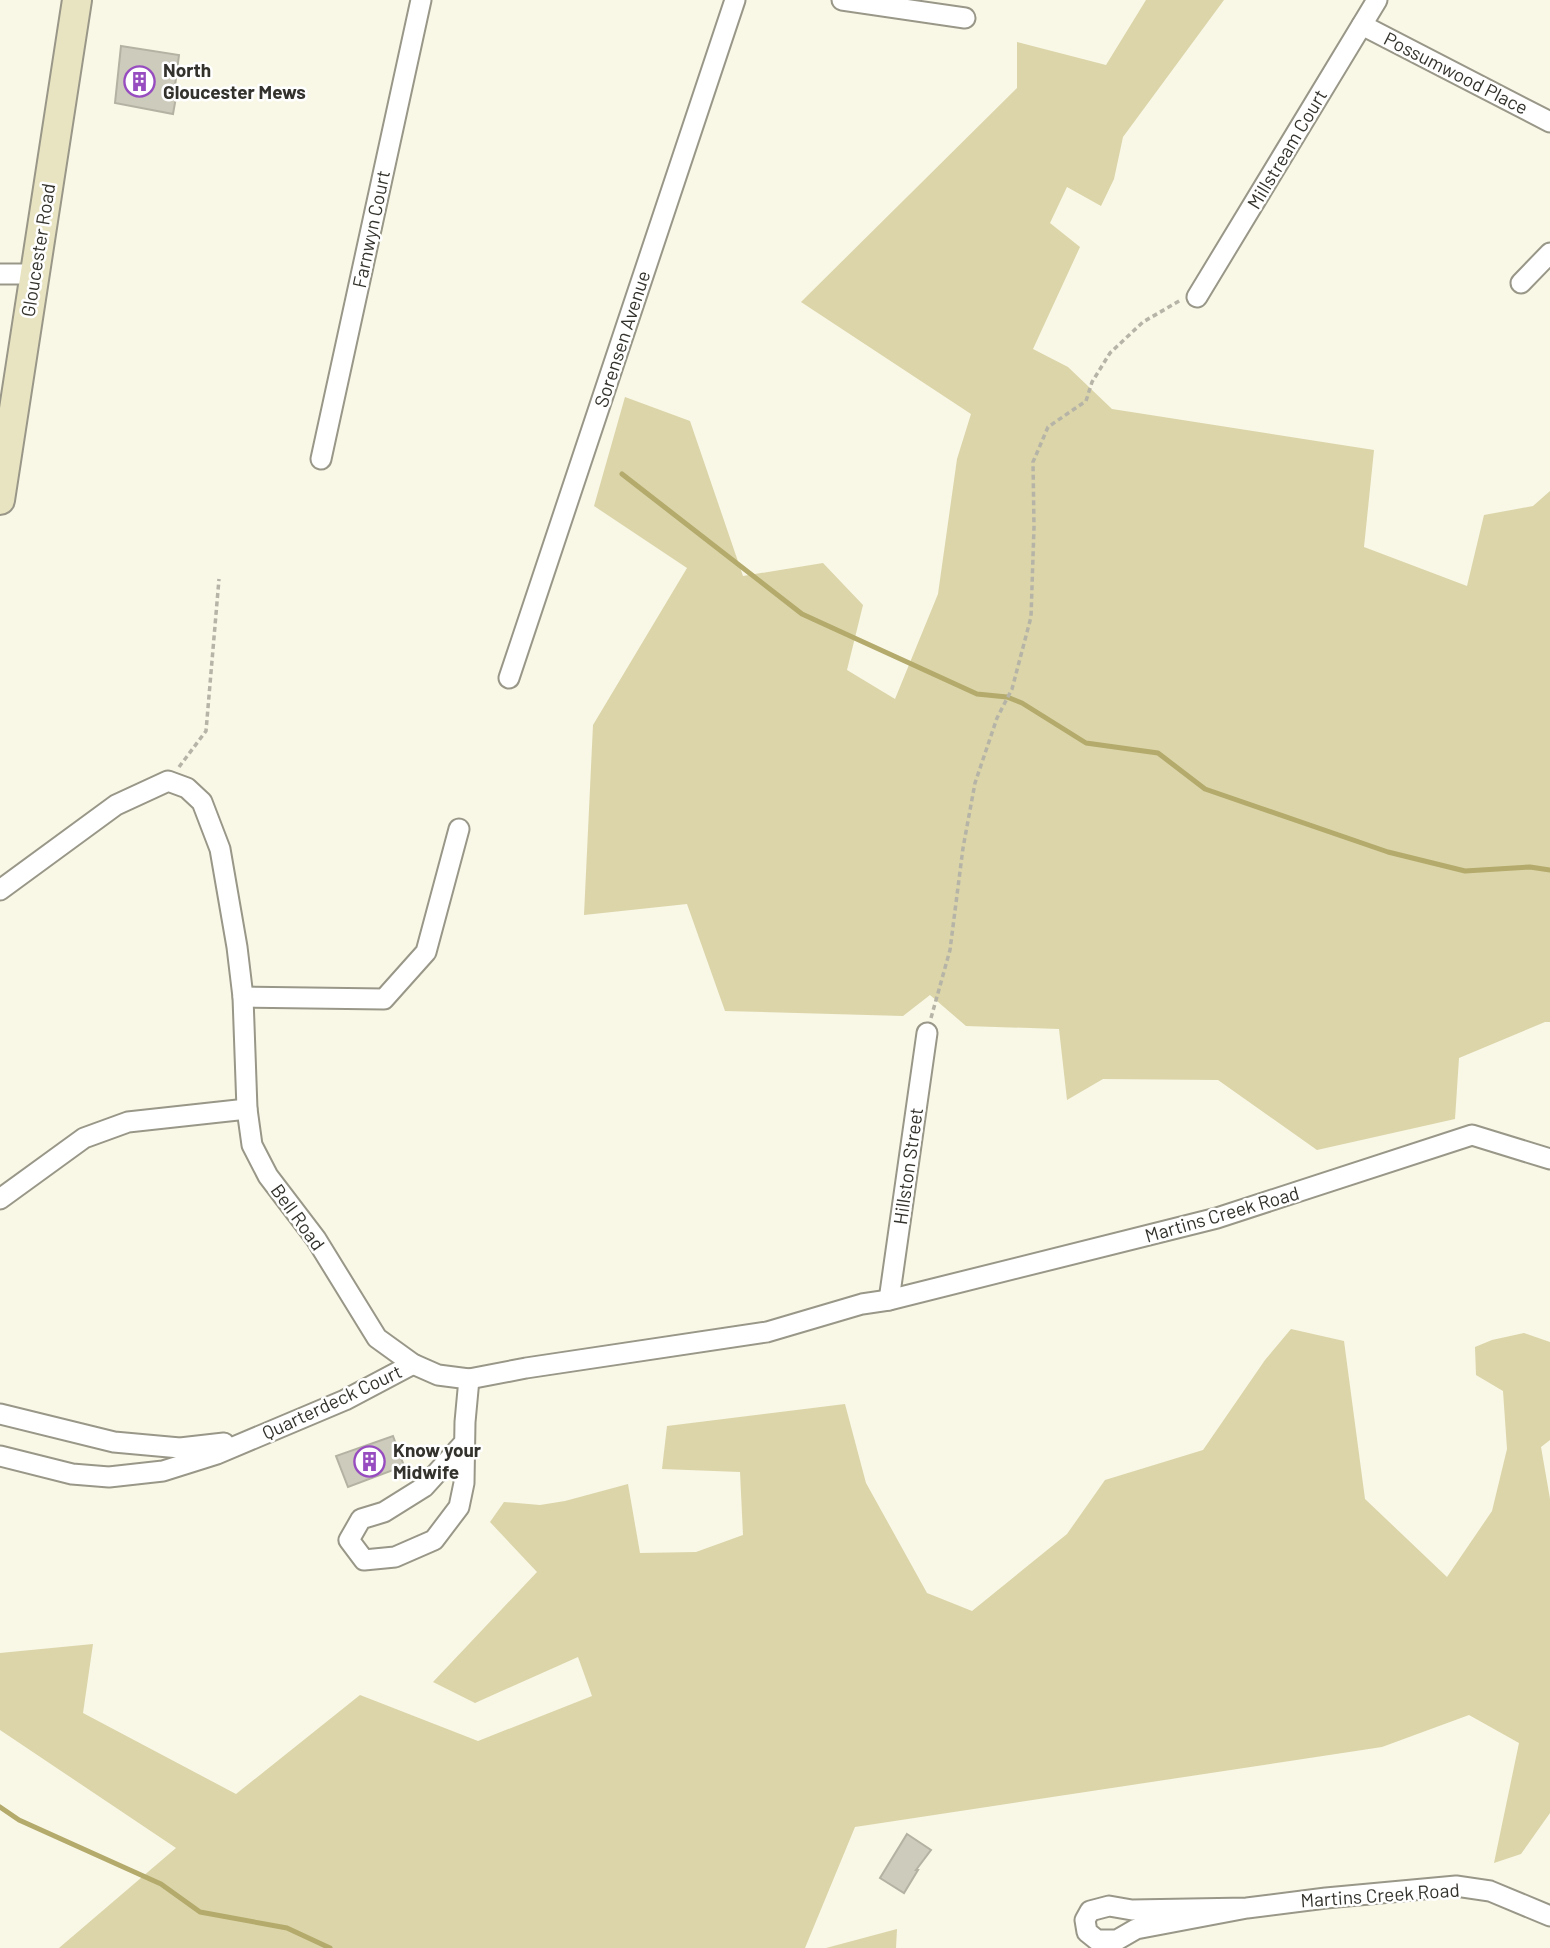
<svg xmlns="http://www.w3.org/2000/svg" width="1550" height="1948" font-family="Barlow,sans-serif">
	<rect width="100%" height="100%" fill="#f9f7e6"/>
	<g fill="#dbd5a9">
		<polygon points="1146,0 1224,0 1123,137 1114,179 1101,206 1067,187 1050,223 1080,247 1033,349 1068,367 1112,409 1374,450 1364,547 1467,586 1484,515 1533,506 1550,491 1550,1022 1545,1022 1459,1058 1455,1119 1317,1150 1218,1080 1103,1079 1067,1100 1059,1029 966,1026 930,995 903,1016 725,1011 687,904 584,915 593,725 687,568 594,506 625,397 690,421 743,576 823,563 863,605 847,670 895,699 938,594 957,459 971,414 801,302 1017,88 1017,42 1106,65"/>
		<polygon points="1291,1329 1344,1341 1365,1499 1447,1577 1492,1511 1507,1449 1503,1391 1476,1375 1475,1347 1492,1340 1524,1333 1550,1342 1550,1440 1541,1447 1550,1499 1550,1813 1521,1854 1494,1863 1519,1743 1469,1715 1382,1747 855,1827 805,1948 59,1948 176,1848 0,1730 0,1653 93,1644 83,1713 236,1794 360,1695 478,1741 592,1696 578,1657 475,1703 433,1682 537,1572 490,1522 504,1502 540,1505 565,1501 628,1484 640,1553 696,1552 743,1535 740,1472 662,1469 667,1426 845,1404 866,1483 927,1593 972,1611 1067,1534 1105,1480 1203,1450 1265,1360"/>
		<polygon points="897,1929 896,1948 826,1948"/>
	</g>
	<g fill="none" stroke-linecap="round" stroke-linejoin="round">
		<g stroke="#b3aa6b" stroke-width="5">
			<polyline points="622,474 802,614 977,694 1007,697 1022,703 1086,743 1158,753 1205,789 1388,852 1465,871 1530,867 1550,870"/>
			<polyline points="0,1807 19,1820 161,1884 200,1912 287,1928 330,1948"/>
		</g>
	</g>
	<g fill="#cdcbbb" stroke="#b4b2a2" stroke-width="2">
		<polygon points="121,46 179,55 175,86 178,86 173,114 115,103"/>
		<polygon points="393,1436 404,1466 348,1487 336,1456"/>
		<polygon points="907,1834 931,1850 916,1870 918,1870 904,1893 880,1878"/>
	</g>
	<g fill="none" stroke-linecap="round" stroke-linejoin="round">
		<defs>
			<g id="street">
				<polyline points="842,0 965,18"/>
				<polyline points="1362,25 1550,122"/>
				<polyline points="0,274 35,274"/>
				<polyline points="1521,283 1550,253"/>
				<polyline points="1197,297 1377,0"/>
				<polyline points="321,459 421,0"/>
				<polyline points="509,678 735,0"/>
				<polyline points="0,890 116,805 168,781 187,788 202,802 220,849 237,947 243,997 247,1109 252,1145 268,1176 316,1239 377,1338 413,1364 438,1375 469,1379 526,1368 767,1332 862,1304 889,1300 1217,1218 1472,1135 1550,1159"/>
				<polyline points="243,997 384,999 426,952 459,829"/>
				<polyline points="0,1199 84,1138 128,1122 247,1109"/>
				<polyline points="889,1300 927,1033"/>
				<polyline points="0,1414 114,1442 180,1448 224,1443"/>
				<polyline points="464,1443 424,1487 384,1512 361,1519 349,1540 364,1560 395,1557 434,1540 459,1507 464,1483 465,1422 469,1379"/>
				<polyline points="0,1456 72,1474 109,1477 163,1471 217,1454 345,1400 413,1364"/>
				<polyline points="1247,1908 1132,1910 1109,1906 1090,1911 1085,1920 1087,1932 1097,1940 1117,1940 1136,1929 1247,1908 1326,1898 1456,1886 1490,1891 1550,1916"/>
			</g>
			<polyline id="secondary" points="0,500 77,0"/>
		</defs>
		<use href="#street" stroke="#999788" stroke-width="23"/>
		<use href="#secondary" stroke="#999788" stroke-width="32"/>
		<g stroke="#b6b4a7" stroke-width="3.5" stroke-dasharray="5 3.5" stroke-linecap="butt">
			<polyline points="179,767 206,731 219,579"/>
			<polyline points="931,1018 950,950 963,848 975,783 997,718 1012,689 1031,617 1034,527 1033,462 1048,427 1086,401 1092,382 1110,353 1143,322 1181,300"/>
		</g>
		<use href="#street" stroke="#fff" stroke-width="19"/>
		<use href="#secondary" stroke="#e8e3c1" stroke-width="28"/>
	</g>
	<defs>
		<symbol id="building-ring" viewBox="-11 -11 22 22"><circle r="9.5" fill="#fff" stroke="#974dc0" stroke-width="1.5"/><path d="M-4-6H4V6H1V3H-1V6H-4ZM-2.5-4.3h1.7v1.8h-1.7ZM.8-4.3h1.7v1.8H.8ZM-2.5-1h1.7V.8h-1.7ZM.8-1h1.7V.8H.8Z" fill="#974dc0"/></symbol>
	</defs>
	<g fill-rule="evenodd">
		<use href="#building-ring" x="122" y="64" width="35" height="35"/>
		<use href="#building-ring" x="352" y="1444" width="35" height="35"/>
	</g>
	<g text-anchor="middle" stroke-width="5" stroke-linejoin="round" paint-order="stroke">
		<g font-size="19" font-weight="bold" fill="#33322c" stroke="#fff" text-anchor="start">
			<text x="163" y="77">North<tspan x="163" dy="22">Gloucester Mews</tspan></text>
			<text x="393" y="1457">Know your<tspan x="393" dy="22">Midwife</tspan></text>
		</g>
		<g font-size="19" fill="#33322c" stroke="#fff">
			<text transform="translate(1456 73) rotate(27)" y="7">Possumwood Place</text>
			<text transform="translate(1287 149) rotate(-59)" y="7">Millstream Court</text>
			<text transform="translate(371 229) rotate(-78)" y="7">Farnwyn Court</text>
			<text transform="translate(38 250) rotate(-81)" y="7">Gloucester Road</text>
			<text transform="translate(622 339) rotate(-72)" y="7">Sorensen Avenue</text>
			<text transform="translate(908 1166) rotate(-82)" y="7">Hillston Street</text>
			<text transform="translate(1222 1214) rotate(-16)" y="7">Martins Creek Road</text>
			<text transform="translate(298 1217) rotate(54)" y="7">Bell Road</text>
			<text transform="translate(332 1402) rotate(-25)" y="7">Quarterdeck Court</text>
			<text transform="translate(1380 1895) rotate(-4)" y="7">Martins Creek Road</text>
		</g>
	</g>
</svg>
